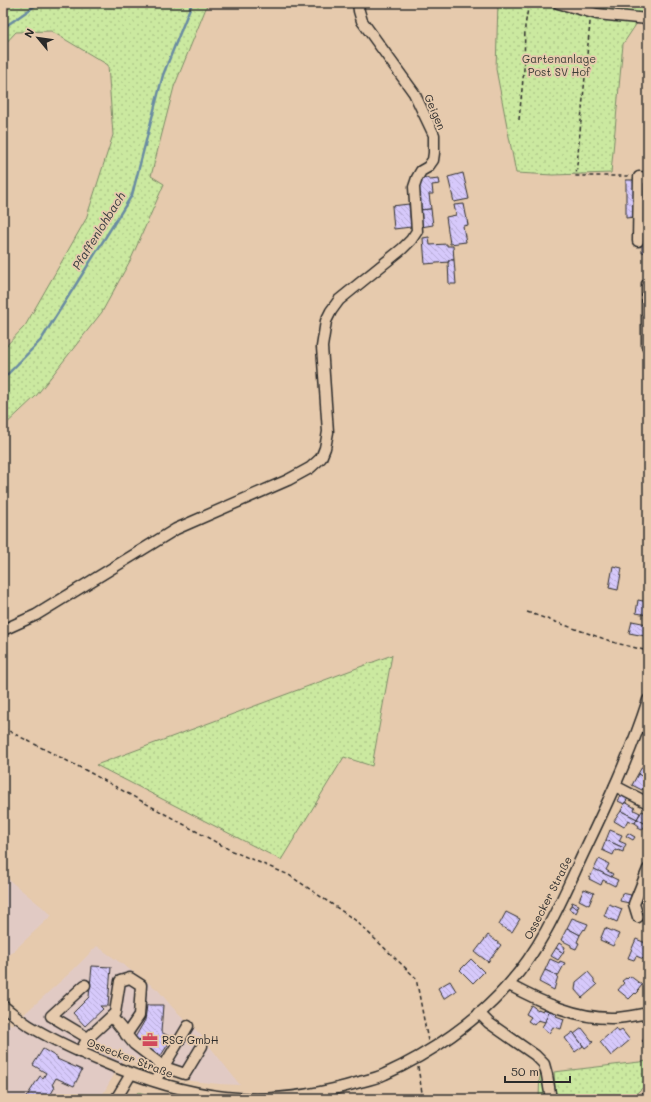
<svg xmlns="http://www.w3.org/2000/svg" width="651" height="1102" font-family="Mali,sans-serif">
	<defs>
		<pattern id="grass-dots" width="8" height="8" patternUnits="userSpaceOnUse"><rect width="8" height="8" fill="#cbe9a0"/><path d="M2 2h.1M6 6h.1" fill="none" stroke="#aec88a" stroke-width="1.8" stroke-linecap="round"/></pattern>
		<pattern id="forest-crowns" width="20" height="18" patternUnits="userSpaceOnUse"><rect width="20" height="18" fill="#cbe9a0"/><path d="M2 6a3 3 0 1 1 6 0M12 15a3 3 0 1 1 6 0" fill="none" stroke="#aec88a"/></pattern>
		<pattern id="building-back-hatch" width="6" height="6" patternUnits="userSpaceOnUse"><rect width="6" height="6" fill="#d6c9fb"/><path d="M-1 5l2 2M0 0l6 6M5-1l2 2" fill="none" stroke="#b8add7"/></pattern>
	</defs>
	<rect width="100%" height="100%" fill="#e6caad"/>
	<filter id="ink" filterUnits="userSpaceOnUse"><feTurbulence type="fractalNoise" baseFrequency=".025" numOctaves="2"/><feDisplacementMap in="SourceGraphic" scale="8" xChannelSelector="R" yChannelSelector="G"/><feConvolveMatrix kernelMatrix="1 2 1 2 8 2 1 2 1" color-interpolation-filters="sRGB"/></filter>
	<g filter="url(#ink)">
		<g fill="#e1cac4">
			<polygon points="3,875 52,915 3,961"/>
			<polygon points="97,946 158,990 173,1008 200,1034 240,1085 219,1084 191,1081 123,1059 100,1099 3,1099 3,1018 12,1025 73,970"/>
		</g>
		<g fill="url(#grass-dots)" stroke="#7b8a66">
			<polygon points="3,3 208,3 174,87 151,176 164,184 131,259 102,312 36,396 3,427 3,349 25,326 86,219 113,135 108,65 51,31 16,32 3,46"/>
			<polygon points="498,3 648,3 648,23 637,23 623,44 611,173 553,175 516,173 496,69"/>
			<polygon points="392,655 372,766 344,757 281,860 96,765"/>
			<polygon points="648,1061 648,1083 630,1099 556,1099 554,1072"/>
			<polygon points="138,1092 162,1099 134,1099"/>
		</g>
		<polygon fill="url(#forest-crowns)" stroke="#7b8a66" points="540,1069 546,1086 547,1099 539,1099"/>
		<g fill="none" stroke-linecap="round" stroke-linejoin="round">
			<g stroke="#698ba2" stroke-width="2.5">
				<polyline points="3,28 39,3"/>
				<polyline points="3,379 41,340 132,195 163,75 192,3"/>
			</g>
		</g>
		<g fill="url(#building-back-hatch)" stroke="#2b2b2b">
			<polygon points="463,173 469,199 454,202 448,177"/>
			<polygon points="427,178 430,180 439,179 440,184 432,185 433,194 429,194 431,209 419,210 417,180"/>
			<polygon points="626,180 634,180 634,217 626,218"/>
			<rect x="645" y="181" width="3" height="14"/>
			<polygon points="409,204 411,227 394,229 392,206"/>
			<polygon points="464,204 468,225 463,226 466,242 450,244 446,217 456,215 454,205"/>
			<polygon points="431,209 433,225 421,227 419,210"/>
			<polygon points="642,227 648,227 648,253 642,252"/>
			<polygon points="429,237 430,245 447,244 447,246 453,246 454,260 449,260 449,262 425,264 423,238"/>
			<polygon points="449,260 454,260 456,284 449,284 448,262 449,262"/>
			<polygon points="613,566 622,568 618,590 609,588"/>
			<polygon points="638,600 648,602 648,615 636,613"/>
			<polygon points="632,621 647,624 645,636 629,633"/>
			<polygon points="643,765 648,768 648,780 638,774"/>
			<polygon points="638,774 648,780 648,789 644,787 642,790 632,785"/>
			<polygon points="622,793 629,797 624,804 618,801"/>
			<polygon points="625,802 635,808 634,810 640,813 637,819 621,811"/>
			<polygon points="621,811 637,819 635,823 628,820 624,827 614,821"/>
			<polygon points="642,811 646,813 645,815 648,816 648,825 637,819"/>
			<polygon points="637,819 646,824 642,830 638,828 639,826 635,823"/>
			<polygon points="610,830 622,835 619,841 626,844 624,848 606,840"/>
			<polygon points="628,833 635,837 633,840 626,836"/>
			<polygon points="606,840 624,848 623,852 618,850 617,851 615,850 613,855 602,850"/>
			<polygon points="599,859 609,864 606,870 613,874 611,877 594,869"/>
			<polygon points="594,869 618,880 615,886 603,880 601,885 589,879"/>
			<polygon points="645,887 648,889 648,905 639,901"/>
			<polygon points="584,889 594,893 589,905 579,900"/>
			<polygon points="622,893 631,895 629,903 620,901"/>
			<polygon points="572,902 579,905 577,909 571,905"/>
			<polygon points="609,904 622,909 617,922 604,916"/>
			<polygon points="571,905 578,909 576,913 569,909"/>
			<polygon points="506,912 520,919 512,932 499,925"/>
			<polygon points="572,918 588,924 585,930 584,929 580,935 567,928"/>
			<polygon points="567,928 580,935 577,942 579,943 576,949 571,947 571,945 561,940"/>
			<polygon points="605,928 619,934 613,946 600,940"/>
			<polygon points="488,935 501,945 488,962 475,952"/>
			<polygon points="636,939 648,944 648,956 646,960 636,956 634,960 628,958"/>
			<polygon points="559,943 565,947 563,953 556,948"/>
			<polygon points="556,948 563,953 558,960 551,956"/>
			<polygon points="471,959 484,972 473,983 460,970"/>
			<polygon points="550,959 559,963 560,961 565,963 558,976 545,970"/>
			<polygon points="92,966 111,967 108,1006 100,1006 103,1009 85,1026 73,1013 89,997"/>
			<polygon points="545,970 558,976 554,990 539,982"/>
			<polygon points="588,972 594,979 594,982 597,985 582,998 575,990 576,982"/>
			<polygon points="630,976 642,985 638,990 639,991 636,994 635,993 629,999 618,990 624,983 622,981 626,978 627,979"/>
			<polygon points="450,981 456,991 444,999 438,988"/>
			<polygon points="147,1005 163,1005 161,1032 172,1038 160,1057 133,1041 145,1020"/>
			<polygon points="531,1005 538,1010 538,1009 543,1011 543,1009 549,1011 545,1022 538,1020 534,1025 528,1021 531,1017 526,1014"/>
			<polygon points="549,1011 557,1013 556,1016 564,1019 561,1029 553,1027 549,1033 542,1027 545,1022"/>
			<polygon points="582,1028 593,1042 585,1048 574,1034"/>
			<polygon points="616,1028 619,1032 622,1030 630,1040 611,1056 600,1042"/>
			<polygon points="573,1032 583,1046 575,1052 565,1038"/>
			<polygon points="648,1034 648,1047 642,1041"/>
			<polygon points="43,1049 58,1058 57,1059 82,1070 74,1086 56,1078 52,1085 55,1087 48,1099 25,1099 40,1076 43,1078 46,1073 33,1065"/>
		</g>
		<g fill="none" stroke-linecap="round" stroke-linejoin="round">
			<defs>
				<g id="minor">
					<polyline points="558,3 597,14 648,19"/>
					<polyline points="638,241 639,177 648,178"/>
					<polyline points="647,284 647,346 648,346"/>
					<polyline points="3,630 36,615 176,529 288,480 310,468 321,458 325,448 328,432 322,347 326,321 331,311 339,300 402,249 411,240 417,231 414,187 417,178 421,171 428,167 433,160 434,153 434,135 414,93 362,21 359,11 358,3"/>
					<polyline points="615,786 648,803"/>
					<polyline points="638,917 634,904 648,869"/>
					<polyline points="85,985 51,1016 88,1038"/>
					<path d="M 509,985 C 541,1002 577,1019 614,1018 C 625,1018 637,1015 648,1013"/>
					<path d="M 3,1006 C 11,1012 19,1019 28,1025 C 51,1039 77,1051 103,1062 C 142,1079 182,1092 225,1097 C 270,1102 317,1095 360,1082 C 368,1080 377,1078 385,1074 C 430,1054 477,1021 509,984 C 543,946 562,899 583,854 C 607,804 631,753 648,700"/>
					<polyline points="479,1013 489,1023 535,1055 544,1064 547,1075 551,1099"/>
					<polyline points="112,1017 134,1044 164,1067 185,1074 202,1046"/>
					<polyline points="80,1052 88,1038 115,1013 120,981 130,978 141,985 139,1016 126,1035"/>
					<polyline points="155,1081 188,1026"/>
					<polyline points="116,1099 131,1074"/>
				</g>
			</defs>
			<use href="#minor" stroke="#2b2b2b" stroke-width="13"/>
			<g stroke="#2b2b2b" stroke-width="1.5" stroke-dasharray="4 3" stroke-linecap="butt">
				<polyline points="590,22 576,176 631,176"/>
				<polyline points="519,120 524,69 525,26 529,3"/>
				<polyline points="527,612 616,643 648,651"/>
				<polyline points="3,728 87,771 232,851 289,875 355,920 416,978 428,1041"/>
				<polyline points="418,1067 423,1099"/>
				<polyline points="635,1099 648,1089"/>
			</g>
			<use href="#minor" stroke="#e6caad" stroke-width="10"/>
		</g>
	</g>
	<defs>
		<symbol id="office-bare" viewBox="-9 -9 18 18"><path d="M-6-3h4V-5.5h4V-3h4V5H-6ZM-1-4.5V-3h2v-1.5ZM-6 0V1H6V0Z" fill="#d1495b" stroke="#e6caad" stroke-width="2.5" paint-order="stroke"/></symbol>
	</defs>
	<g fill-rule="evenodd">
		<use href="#office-bare" x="139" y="1029" width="22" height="22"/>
	</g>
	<g text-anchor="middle" stroke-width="3.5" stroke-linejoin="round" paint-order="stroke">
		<g font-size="11" fill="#3b3e37" stroke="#e6caad">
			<text x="559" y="63">Gartenanlage<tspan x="559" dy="13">Post SV Hof</tspan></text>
		</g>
		<g font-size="11" fill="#2b2b2b" stroke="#e6caad">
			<text transform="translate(435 112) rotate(67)" y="4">Geigen</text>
			<text transform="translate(548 898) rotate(-63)" y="4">Ossecker Straße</text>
			<text transform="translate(130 1058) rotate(21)" y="4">Ossecker Straße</text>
		</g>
		<g font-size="11" fill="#2b2b2b" stroke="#e6caad" text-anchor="start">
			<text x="162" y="1044">RSG GmbH</text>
		</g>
		<g font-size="12" font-style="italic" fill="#353b3f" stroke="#e6caad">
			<text transform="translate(99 231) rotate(-58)" y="4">Pfaffenlohbach</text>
		</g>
	</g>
	<rect width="651" height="1102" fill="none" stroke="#e6caad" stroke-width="16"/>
	<rect x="8" y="8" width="635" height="1086" fill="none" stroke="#2b2b2b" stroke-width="1.5" filter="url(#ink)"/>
	<g transform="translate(38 38) rotate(299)" stroke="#e6caad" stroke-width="3" paint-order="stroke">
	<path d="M0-3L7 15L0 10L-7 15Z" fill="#2b2b2b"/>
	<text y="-6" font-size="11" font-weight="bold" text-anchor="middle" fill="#2b2b2b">N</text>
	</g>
	<path d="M505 1076v6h65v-6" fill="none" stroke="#2b2b2b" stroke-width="2"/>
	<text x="511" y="1076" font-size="12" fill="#2b2b2b" stroke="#e6caad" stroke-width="3" paint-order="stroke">50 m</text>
</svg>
